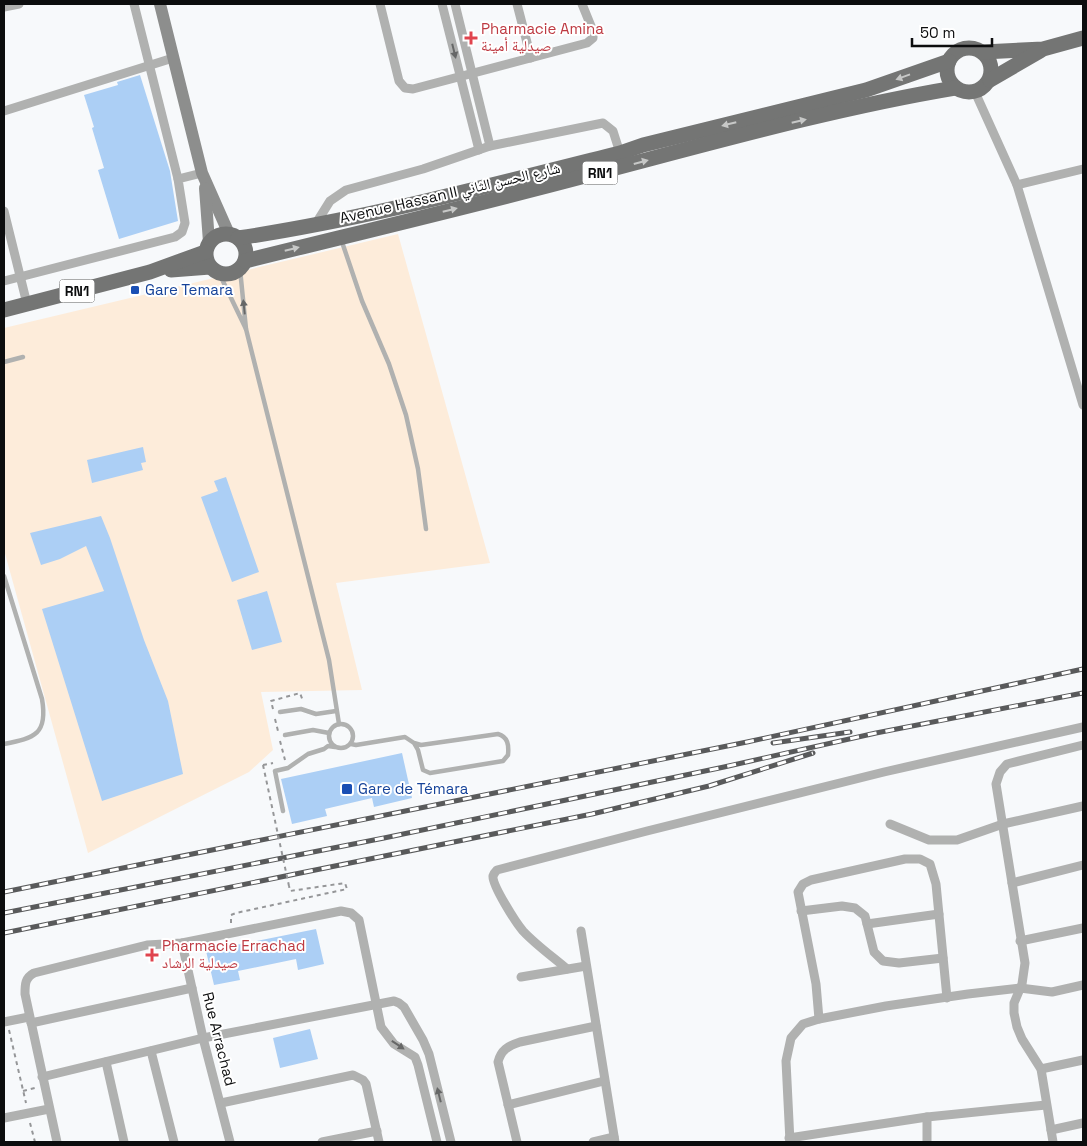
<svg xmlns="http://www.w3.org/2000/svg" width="1087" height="1146" font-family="'Space Grotesk','Noto Naskh Arabic',sans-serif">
	<rect width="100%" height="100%" fill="#f7f9fb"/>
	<polygon fill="#fdecda" points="398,234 490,563 336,583 362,690 261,692 273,750 249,772 88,853 4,550 4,328"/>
	<g fill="#accff5">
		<polygon points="140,75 170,171 178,221 119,239 98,170 104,168 92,128 94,127 84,95 118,85 117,82"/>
		<polygon points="143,447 146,462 141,463 143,470 92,483 87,460"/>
		<polygon points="226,477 259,572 232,582 201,497 218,491 214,481"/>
		<polygon points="101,516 110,538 144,640 168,701 183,774 102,801 42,609 104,591 86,546 60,559 41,565 30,533"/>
		<polygon points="267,591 282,642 252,650 237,600"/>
		<polygon points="402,753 412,798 374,807 372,798 325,809 327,816 292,824 281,779"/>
		<polygon points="316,929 324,964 298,970 296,959 238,971 240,980 214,985 206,951"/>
		<polygon points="310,1029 318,1059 280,1068 273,1038"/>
	</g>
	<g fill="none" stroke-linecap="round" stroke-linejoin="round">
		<g stroke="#959698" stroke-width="2" stroke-dasharray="4 4" stroke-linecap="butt">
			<polyline points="273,709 271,701 300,693 303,701"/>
			<polyline points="275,719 278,731"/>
			<polyline points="280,741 285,760"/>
			<polyline points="263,765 273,763"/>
			<polyline points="231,923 231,915 236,913 347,889 345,883 290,891 289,886"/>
			<polyline points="9,1030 26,1103"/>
			<polyline points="23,1091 35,1088"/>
			<polyline points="30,1123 35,1142"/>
		</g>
		<g stroke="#b0b1b0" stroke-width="4.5">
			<polyline points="341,239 362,301 389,364 406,415 418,469 426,529"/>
			<polyline points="219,273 246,329 240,269"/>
			<polyline points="246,329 329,660 339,724"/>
			<polyline points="4,362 23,357"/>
			<path d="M 4,576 L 42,699 C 48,734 35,738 4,744"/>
			<polyline points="280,712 301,709 316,714 336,711"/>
			<circle cx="341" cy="736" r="12"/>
			<polyline points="285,735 313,730 329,733"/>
			<path d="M 351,744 L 356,745 L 405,737 L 414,743 L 418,750 L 423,770 L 430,773 L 503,761 L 508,755 C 509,745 508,737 498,734 L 421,745 L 414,743"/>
			<polyline points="283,811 275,771 288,768 308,754 324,749 328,746 335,747"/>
		</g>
		<g stroke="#b0b1b0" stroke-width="9">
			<polyline points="134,4 178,179"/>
			<polyline points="380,4 399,81 405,88 413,89 587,43 593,38 593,31 582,4"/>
			<polyline points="442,4 479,150"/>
			<polyline points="455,4 490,146"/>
			<polyline points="517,4 531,58"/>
			<polyline points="4,7 19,4"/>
			<polyline points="975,92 1017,185 1083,405"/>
			<polyline points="4,111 173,58"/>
			<polyline points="1017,185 1083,169"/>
			<polyline points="4,211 27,304"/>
			<polyline points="315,225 330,201 346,190 423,169 490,146 603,123 613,131 620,153"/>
			<polyline points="4,281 175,237 182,232 185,223 178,179 202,173"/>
			<polyline points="890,824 929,840 957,840 1003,824 1083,806"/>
			<polyline points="1012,883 1083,865"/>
			<polyline points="801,911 842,906 855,908 865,916 874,952 883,961 899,963 943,958"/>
			<polyline points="867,924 939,914"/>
			<polyline points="581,931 615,1142"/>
			<polyline points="1020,941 1083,928"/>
			<polyline points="182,943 203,1038 230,1142"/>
			<path d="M 567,969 C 553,957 536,945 523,931 C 516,923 492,885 493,876 C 494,873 495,872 497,870 L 647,831 L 884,772 L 1083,727"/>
			<polyline points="521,977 586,966"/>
			<polyline points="819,1019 816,984 798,892 803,884 811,880 905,859 920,859 930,864 936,884 947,998"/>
			<polyline points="4,1022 29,1017"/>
			<polyline points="31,1023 192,988"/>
			<polyline points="151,1051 174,1142"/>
			<polyline points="106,1062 124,1142"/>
			<polyline points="1041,1069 1083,1060"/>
			<polyline points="42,1077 203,1038 394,1001 399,1003 404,1007 423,1040 429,1054 451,1142"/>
			<polyline points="221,1103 353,1075 363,1080 366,1084 379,1142"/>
			<polyline points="508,1105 604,1081"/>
			<polyline points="4,1118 49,1109"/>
			<polyline points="1051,1130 1083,1123"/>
			<polyline points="789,1138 927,1117 1046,1105"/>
			<path d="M 57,1142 L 25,994 C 25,984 25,978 34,973 L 147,945 L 182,943 L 341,911 L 351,913 L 359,920 L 381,1027 L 394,1044 L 415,1057 L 418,1065 L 437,1142"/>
			<polyline points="322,1142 377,1131"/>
			<path d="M 517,1142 L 498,1062 C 501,1050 508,1046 520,1042 L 596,1026"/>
			<polyline points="593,1142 614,1137"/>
			<polyline points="790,1142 786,1061 791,1038 803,1024 819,1019 886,1006 968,994 1020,988 1052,992 1083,985"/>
			<polyline points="927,1142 927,1117"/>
			<polyline points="1053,1142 1041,1069 1022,1039 1017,1027 1014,1013 1014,1003 1022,984 1025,963 996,784 1000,772 1007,764 1083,745"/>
		</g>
		<g stroke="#8d8e8d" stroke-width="12">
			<polyline points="160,4 202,173 229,234"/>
			<polyline points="205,188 209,242"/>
		</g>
		<g stroke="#747574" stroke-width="15">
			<circle cx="969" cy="70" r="22"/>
			<polyline points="983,52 1043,49 1083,38"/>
			<polyline points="990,80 1040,51"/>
			<circle cx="226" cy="254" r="20"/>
			<path d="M 238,238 C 367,219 494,184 620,153 L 643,145 L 866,90 L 949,61"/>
			<path d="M 245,261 C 358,233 472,206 585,176 C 708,144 830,109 955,88"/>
			<polyline points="171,270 210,267"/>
			<polyline points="4,310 150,272 205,252"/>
		</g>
		<defs>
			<g id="rail">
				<polyline points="773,743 850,732"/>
				<polyline points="4,892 747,742 1083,669"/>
				<polyline points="4,913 384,838 724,767 876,733 1083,693"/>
				<polyline points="4,933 592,814 709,786 813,753"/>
			</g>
		</defs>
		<use href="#rail" stroke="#595a5b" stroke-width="5"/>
		<use href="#rail" stroke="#fff" stroke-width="3" stroke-dasharray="9" stroke-linecap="butt"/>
		<polyline stroke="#959698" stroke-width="2" stroke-dasharray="4 4" stroke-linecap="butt" points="263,765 289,886"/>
	</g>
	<defs><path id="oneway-solid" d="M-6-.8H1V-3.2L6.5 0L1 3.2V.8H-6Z" transform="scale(1.25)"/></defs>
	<g fill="#666767">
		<use href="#oneway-solid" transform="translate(454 51) rotate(76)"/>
		<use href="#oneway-solid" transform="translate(244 307) rotate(-96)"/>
		<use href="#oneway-solid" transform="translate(398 1045) rotate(34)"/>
		<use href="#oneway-solid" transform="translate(439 1095) rotate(-104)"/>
	</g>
	<g fill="#c7c8c7">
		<use href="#oneway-solid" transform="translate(903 77) rotate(160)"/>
		<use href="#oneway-solid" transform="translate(799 121) rotate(-13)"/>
		<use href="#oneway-solid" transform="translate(729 124) rotate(166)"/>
		<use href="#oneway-solid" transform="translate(641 162) rotate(-15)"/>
		<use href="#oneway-solid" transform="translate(450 210) rotate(-14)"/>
		<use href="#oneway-solid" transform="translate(292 249) rotate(-14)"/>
	</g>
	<g fill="#e0444e" stroke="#fff" stroke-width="2">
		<path d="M468.5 30.5h5v5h5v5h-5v5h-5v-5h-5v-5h5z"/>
		<path d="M149.5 947.5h5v5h5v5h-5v5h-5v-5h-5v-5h5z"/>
	</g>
	<g fill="#1a4fb4" stroke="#fff" stroke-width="2">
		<rect x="130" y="285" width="10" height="10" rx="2.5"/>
		<rect x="341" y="783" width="12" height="12" rx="2.5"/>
	</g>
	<g text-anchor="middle" stroke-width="4" stroke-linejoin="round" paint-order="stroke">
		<g fill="#fff" stroke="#555656" stroke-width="1">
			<rect x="582.5" y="161.5" width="35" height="23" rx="4"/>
			<rect x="59.5" y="279.5" width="35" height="23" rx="4"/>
		</g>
		<g font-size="14" font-weight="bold" fill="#0c0d0e">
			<text x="600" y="178">RN1</text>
			<text x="77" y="296">RN1</text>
		</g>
		<g font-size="15" fill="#be3a42" stroke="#fff" text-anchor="start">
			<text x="481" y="34">Pharmacie Amina<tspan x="481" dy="17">صيدلية أمينة</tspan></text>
			<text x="162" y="951">Pharmacie Errachad<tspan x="162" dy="17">صيدلية الرشاد</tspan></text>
		</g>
		<g font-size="15" fill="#0c0d0e" stroke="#fff">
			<text transform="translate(450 193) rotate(-13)" y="5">Avenue Hassan II شارع الحسن الثاني</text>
			<text transform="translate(219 1039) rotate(76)" y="5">Rue Arrachad</text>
		</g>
		<g font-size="15" fill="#164399" stroke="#fff" text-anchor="start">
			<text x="145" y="295">Gare Temara</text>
			<text x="358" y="794">Gare de Témara</text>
		</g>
	</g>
	<rect width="1087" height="1146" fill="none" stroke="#0c0d0e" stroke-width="10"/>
	<path d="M912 38v8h80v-8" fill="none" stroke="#0c0d0e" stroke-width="2.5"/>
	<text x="920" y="38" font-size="15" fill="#0c0d0e" stroke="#ffffff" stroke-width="4" paint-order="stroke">50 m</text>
</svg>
